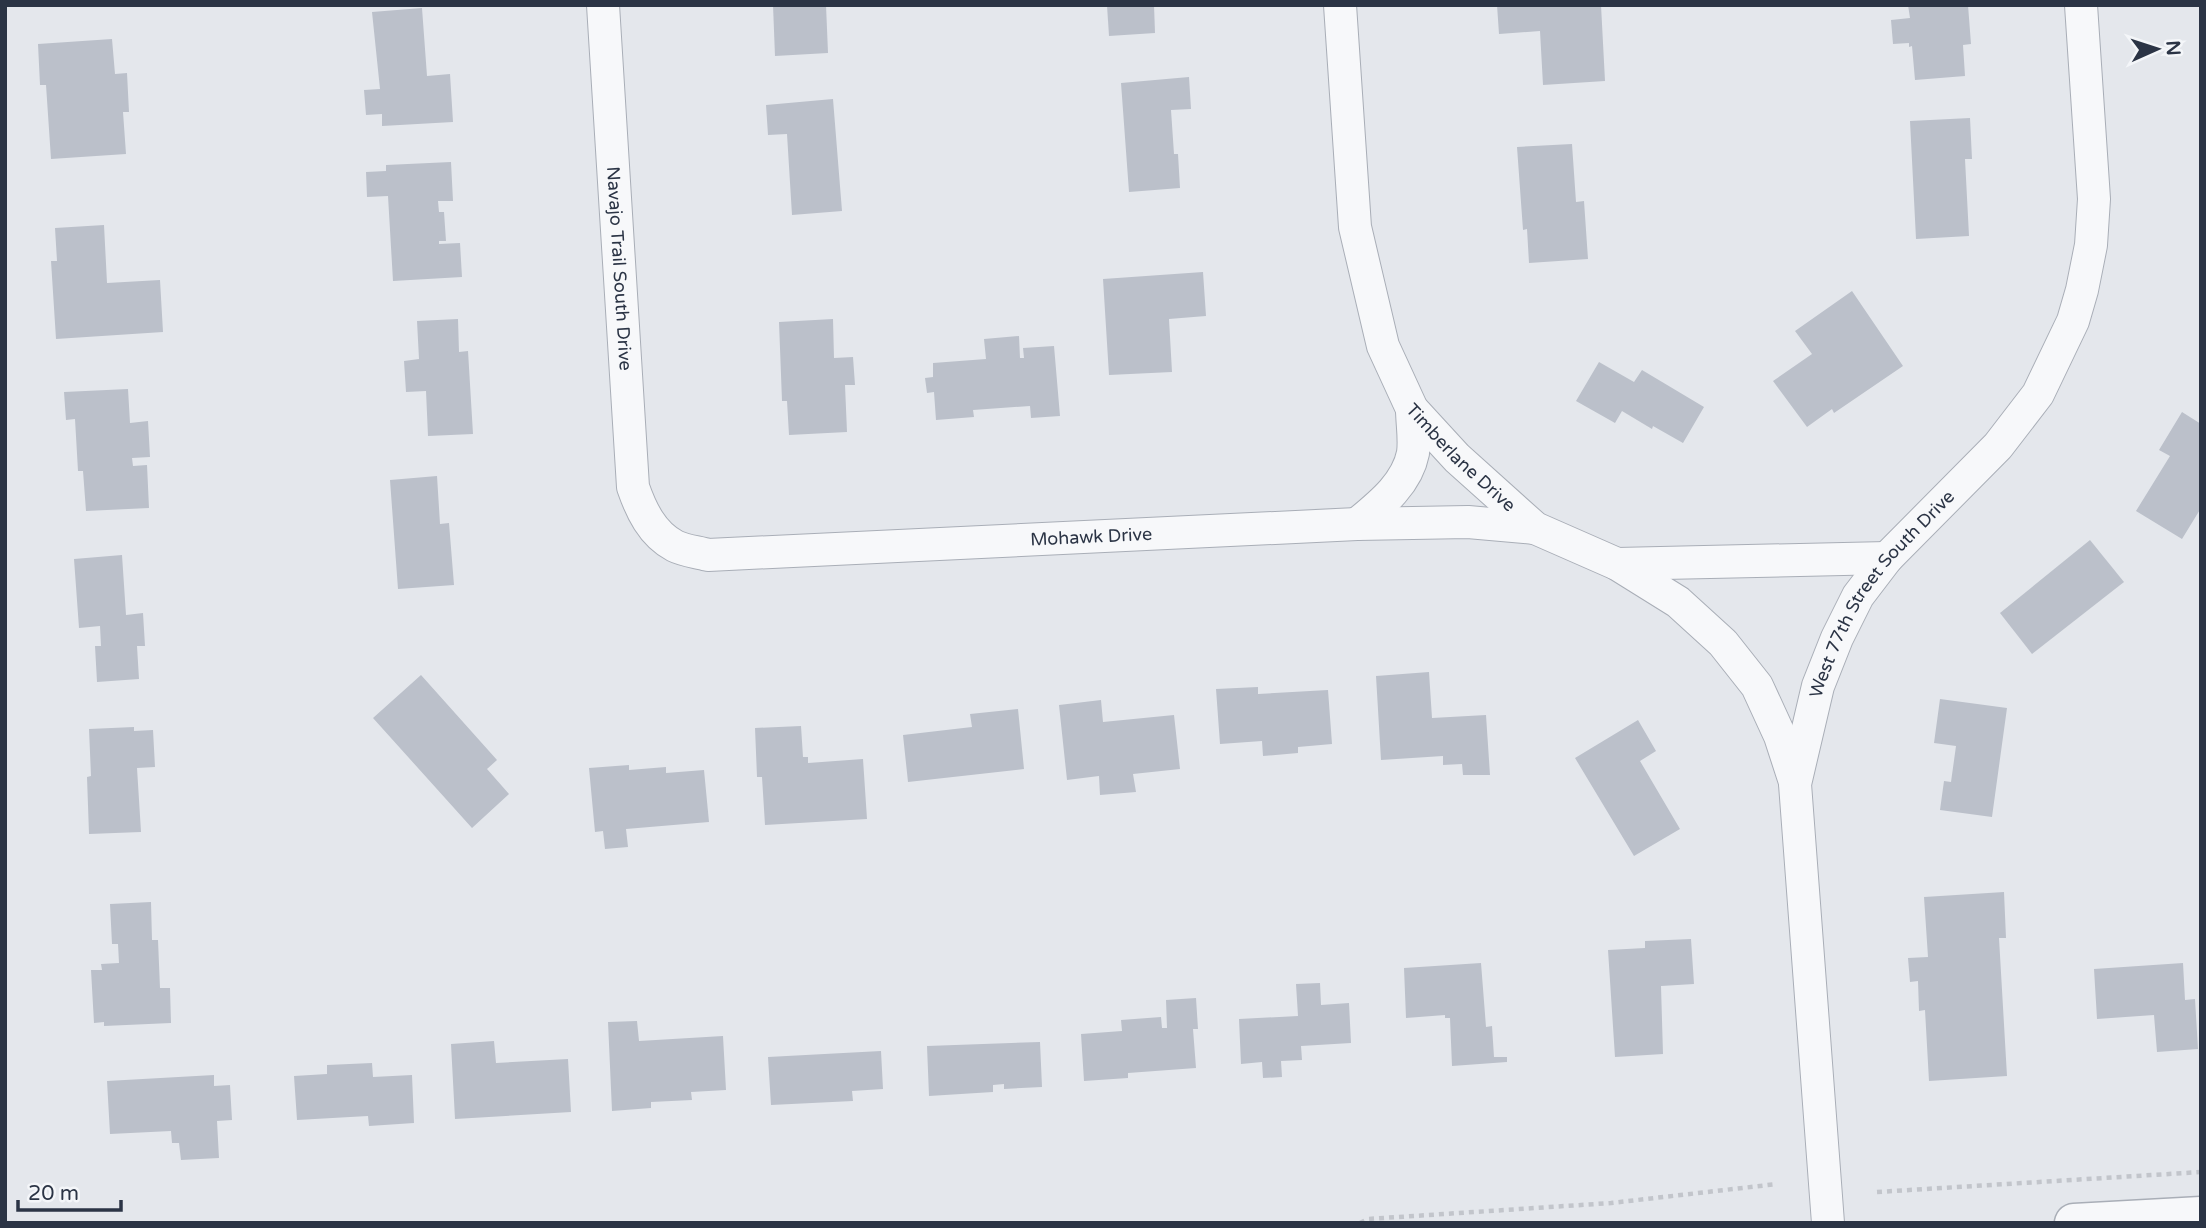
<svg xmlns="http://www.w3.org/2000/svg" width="2206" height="1228" font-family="'Varela Round',sans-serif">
	<rect width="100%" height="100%" fill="#e4e7ec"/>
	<g fill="#bbc0ca">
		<polygon points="773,5 826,5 828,53 775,56"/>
		<polygon points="1107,5 1154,5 1155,33 1109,36"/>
		<polygon points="1497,5 1601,5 1605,81 1543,85 1540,31 1499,34"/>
		<polygon points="1908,5 1968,5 1971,44 1963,45 1965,76 1915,80 1912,46 1909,47 1909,43 1893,44 1891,20 1910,18"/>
		<polygon points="422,8 427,76 450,74 453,122 382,126 382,114 366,115 364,90 380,89 372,12"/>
		<polygon points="112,39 115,74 127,73 129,112 123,112 126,154 51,159 46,85 40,85 38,44"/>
		<polygon points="1189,77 1191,109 1171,110 1174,154 1178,154 1180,188 1129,192 1121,83"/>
		<polygon points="833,99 842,211 792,215 787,134 768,135 766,105"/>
		<polygon points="1970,118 1972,159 1965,159 1969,236 1916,239 1910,121"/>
		<polygon points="1572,144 1576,202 1584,201 1588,259 1529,263 1527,229 1523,230 1517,147"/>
		<polygon points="451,162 453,201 438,201 439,212 444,212 446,241 439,241 439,244 460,243 462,277 393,281 388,196 367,197 366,172 386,171 386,165"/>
		<polygon points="104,225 107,283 160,280 163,332 56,339 51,261 57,261 55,228"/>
		<polygon points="1203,272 1206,316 1169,319 1172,372 1109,375 1103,279"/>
		<polygon points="1852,291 1903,366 1834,413 1832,409 1807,427 1773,381 1812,354 1795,331"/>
		<polygon points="458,319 459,352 468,351 473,434 428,436 426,391 406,392 404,361 419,359 417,321"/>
		<polygon points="833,319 834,358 853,357 855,385 845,385 847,432 789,435 787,401 782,401 779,322"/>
		<polygon points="1019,336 1020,358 1024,358 1023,348 1054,346 1060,416 1031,418 1030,406 973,410 974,417 936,420 934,392 927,393 925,378 933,377 933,363 986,359 984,339"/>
		<polygon points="1599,362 1634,382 1642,370 1704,407 1683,443 1653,426 1652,429 1622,411 1615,423 1576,401"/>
		<polygon points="128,389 130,423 148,421 150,457 132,458 133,466 147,465 149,508 86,511 83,471 78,471 75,419 66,420 64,392"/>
		<polygon points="2182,412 2201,424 2201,508 2182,539 2136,511 2170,456 2159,450"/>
		<polygon points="437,476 440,524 449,523 454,585 398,589 390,480"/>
		<polygon points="2090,540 2124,582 2032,654 2000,613"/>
		<polygon points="122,555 126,615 143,613 145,646 137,646 139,679 97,682 95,646 101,646 100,626 79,628 74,559"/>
		<polygon points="1429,672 1432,718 1486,715 1490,775 1463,775 1462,764 1443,765 1443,756 1381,760 1376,676"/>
		<polygon points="421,675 497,760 487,769 509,794 472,828 373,718"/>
		<polygon points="1258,687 1258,694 1328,690 1332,744 1298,747 1298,753 1263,756 1262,741 1220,744 1216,689"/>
		<polygon points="1940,699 2007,708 1992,817 1940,810 1944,781 1951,782 1956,746 1934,743"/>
		<polygon points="1101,700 1103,722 1174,715 1180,769 1133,774 1136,792 1100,795 1099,776 1067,780 1059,705"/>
		<polygon points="1018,709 1024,769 908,782 903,735 972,727 970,714"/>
		<polygon points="1638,720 1656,751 1640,761 1680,829 1634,856 1575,758"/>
		<polygon points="801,726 803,757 808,757 808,763 863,759 867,819 765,825 762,777 757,777 755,728"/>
		<polygon points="134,727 134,731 153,730 155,767 137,768 141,832 89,834 87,777 91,776 89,729"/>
		<polygon points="629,765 629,770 666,767 666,773 704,770 709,822 626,829 628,847 605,849 603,831 595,832 589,768"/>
		<polygon points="2004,892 2006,938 1999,938 2007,1076 1929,1081 1925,1010 1919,1011 1918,981 1910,982 1908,958 1928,957 1924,897"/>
		<polygon points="151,902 152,940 158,940 160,988 170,988 171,1023 104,1026 104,1022 94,1023 91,970 102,970 101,964 119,963 118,944 112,944 110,904"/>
		<polygon points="1691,939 1694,984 1661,986 1663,1054 1615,1057 1608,950 1645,948 1645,941"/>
		<polygon points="1481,963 1486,1027 1492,1026 1494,1057 1507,1057 1507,1062 1452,1066 1450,1018 1445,1018 1445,1015 1406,1018 1404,968"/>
		<polygon points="2183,963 2185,1000 2195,999 2198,1049 2157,1052 2154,1015 2097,1019 2094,969"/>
		<polygon points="1320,983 1321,1005 1349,1003 1351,1043 1301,1046 1302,1060 1281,1061 1282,1077 1263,1078 1262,1062 1241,1064 1239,1019 1298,1016 1296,984"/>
		<polygon points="1196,998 1198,1029 1193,1029 1196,1068 1128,1073 1128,1078 1084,1081 1081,1034 1122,1031 1121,1020 1161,1017 1162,1028 1167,1028 1166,1000"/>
		<polygon points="637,1021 639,1041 723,1036 726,1090 691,1092 692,1100 651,1102 651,1108 612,1111 608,1022"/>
		<polygon points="494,1041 496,1063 568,1059 571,1112 455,1119 451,1044"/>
		<polygon points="1040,1042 1042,1087 1004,1089 1004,1084 993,1085 993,1092 929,1096 927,1046"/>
		<polygon points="881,1051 883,1089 852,1091 853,1101 771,1105 768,1057"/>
		<polygon points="372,1063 373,1077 412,1075 414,1123 369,1126 368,1116 297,1120 294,1076 327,1074 327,1065"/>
		<polygon points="214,1075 214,1086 230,1085 232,1120 217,1121 219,1158 181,1160 179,1143 172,1143 171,1131 110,1134 107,1081"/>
	</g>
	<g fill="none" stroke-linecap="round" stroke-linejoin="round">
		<defs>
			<g id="minor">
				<path id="s1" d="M 603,5 L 633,487 C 641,510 652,534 675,546 C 685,551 698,552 708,555 L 1357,524 L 1468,522 L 1535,528"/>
				<path id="s2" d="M 1340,5 L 1355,227 L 1383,346 L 1412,409 L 1457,458 L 1535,528 L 1617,564 L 1678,602 L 1723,643 L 1757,686 L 1780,736 L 1795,782"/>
				<path d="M 1357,524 C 1380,505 1407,484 1413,453 C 1415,439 1412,423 1412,409"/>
				<polyline points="1617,564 1887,558"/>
				<path id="s3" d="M 1828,1223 L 1795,784 L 1818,686 L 1837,638 L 1858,596 L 1887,558 L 1998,446 L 2038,394 L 2073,321 L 2082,290 L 2091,245 L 2094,199 L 2081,5"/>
			</g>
			<polyline id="tertiary" points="2074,1223 2201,1216"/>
		</defs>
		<use href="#minor" stroke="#a9aeb7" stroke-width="34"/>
		<use href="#tertiary" stroke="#a9aeb7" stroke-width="41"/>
		<g stroke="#c2c5cb" stroke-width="4.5" stroke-dasharray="5 5" stroke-linecap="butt">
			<polyline points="1877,1192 2201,1172"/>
			<polyline points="1360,1223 1368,1219 1611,1203 1777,1184"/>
		</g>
		<use href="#minor" stroke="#f7f8fa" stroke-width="32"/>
		<use href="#tertiary" stroke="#f7f8fa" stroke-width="38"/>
	</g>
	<g text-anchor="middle" stroke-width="5" stroke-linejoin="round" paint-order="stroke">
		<g font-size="18" fill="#2b3445" stroke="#f4f6f9">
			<text dy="6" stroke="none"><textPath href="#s1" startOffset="264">Navajo Trail South Drive</textPath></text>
			<text dy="6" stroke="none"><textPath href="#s2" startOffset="483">Timberlane Drive</textPath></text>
			<text dy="6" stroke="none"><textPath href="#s1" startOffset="975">Mohawk Drive</textPath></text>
			<text dy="6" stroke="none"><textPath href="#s3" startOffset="654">West 77th Street South Drive</textPath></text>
		</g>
	</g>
	<rect width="2206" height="1228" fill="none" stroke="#2b3445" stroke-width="14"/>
	<g transform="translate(2157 49) rotate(87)" stroke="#f4f6f9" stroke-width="5" paint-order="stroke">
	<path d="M0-5L12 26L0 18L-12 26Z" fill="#2b3445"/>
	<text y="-10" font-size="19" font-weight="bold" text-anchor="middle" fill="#2b3445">N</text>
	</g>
	<path d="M18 1200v10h103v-10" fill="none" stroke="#2b3445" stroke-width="3.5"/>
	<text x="28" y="1200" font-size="21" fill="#2b3445" stroke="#f4f6f9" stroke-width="5" paint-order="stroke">20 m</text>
</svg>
